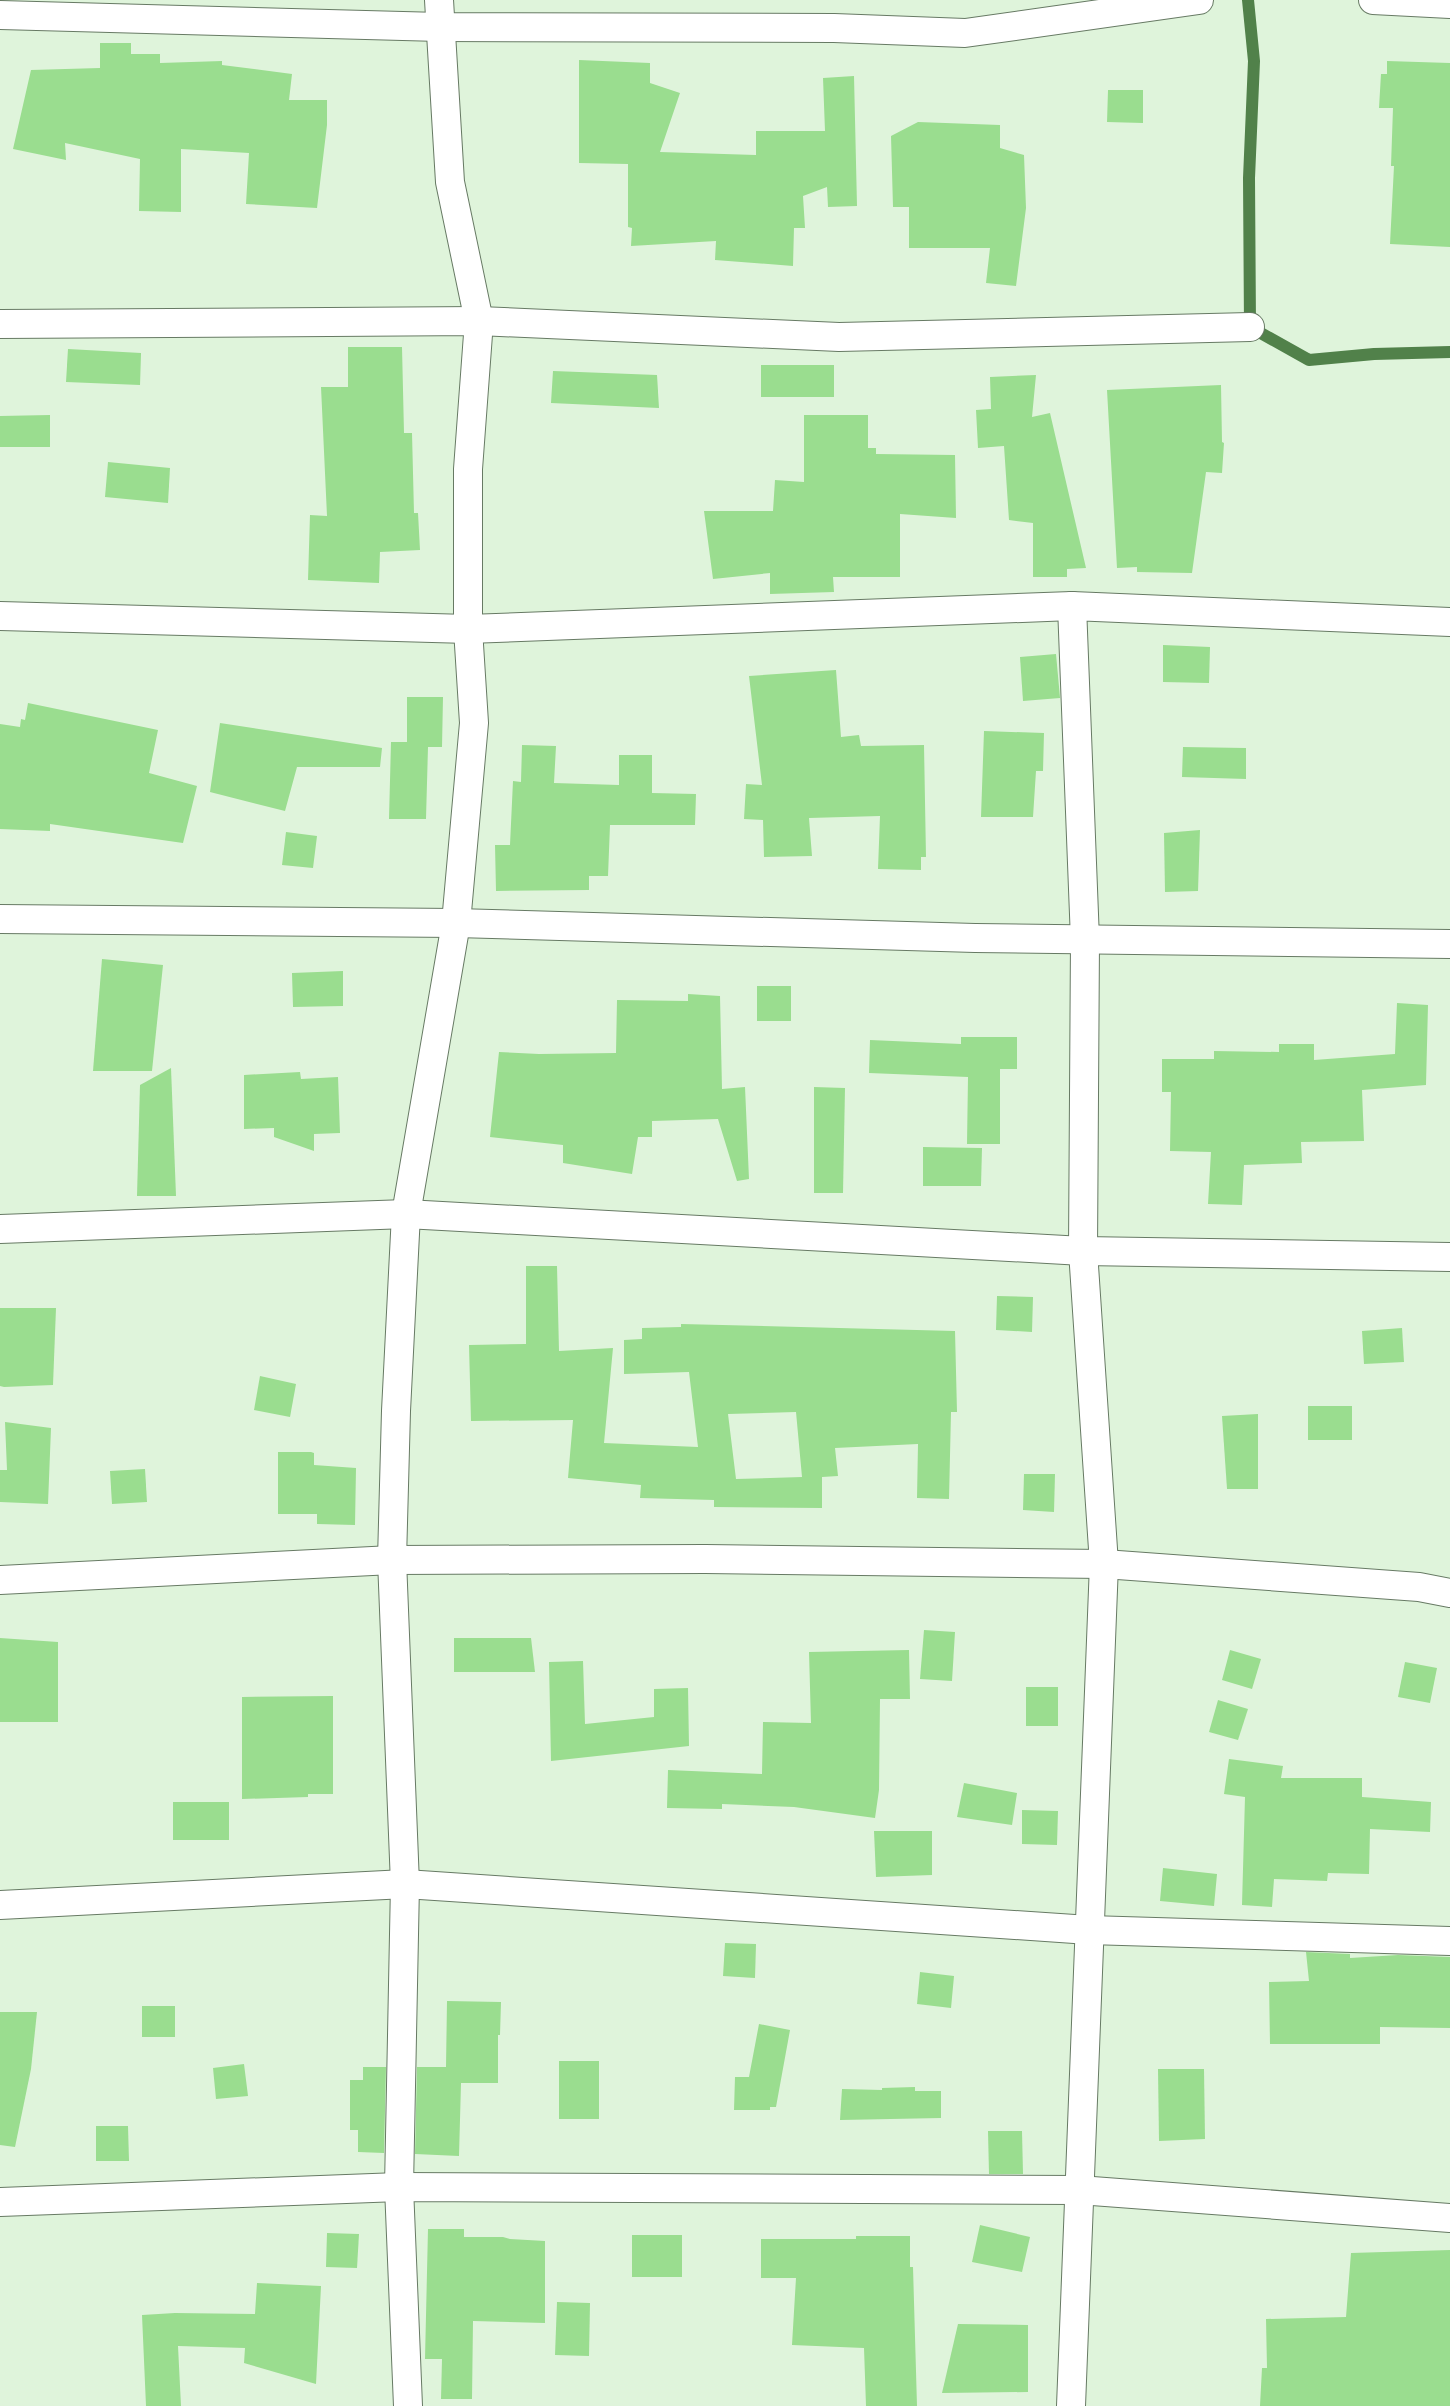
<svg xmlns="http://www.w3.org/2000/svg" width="1450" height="2406" font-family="'Roboto Serif',serif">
	<rect width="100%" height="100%" fill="#dff4db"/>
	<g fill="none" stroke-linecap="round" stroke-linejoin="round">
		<polyline stroke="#51814a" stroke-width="12" points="1248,0 1254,61 1249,178 1250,327 1309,360 1374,354 1450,352"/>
	</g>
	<g fill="#9add8f" fill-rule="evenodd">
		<polygon points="100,43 131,43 131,54 160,54 160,63 222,61 222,65 292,74 289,100 327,100 327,125 317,208 246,204 249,153 181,149 181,212 139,211 140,159 65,143 66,160 13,149 31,70 100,68"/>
		<polygon points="579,60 650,63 650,83 680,93 660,152 756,155 756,131 825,131 823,78 854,76 857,206 828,207 827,187 803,196 805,228 794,228 793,266 715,260 716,241 631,246 632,228 628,227 628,164 579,163"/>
		<polygon points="1387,61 1450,63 1450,247 1390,244 1394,166 1391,166 1393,108 1379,108 1381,74 1387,74"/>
		<polygon points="1108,90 1143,90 1143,123 1107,122"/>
		<polygon points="918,122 1000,125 1000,148 1024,155 1026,208 1016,286 986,283 990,248 909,248 909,207 893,207 891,136"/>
		<polygon points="348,347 402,347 404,433 412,433 414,513 418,513 420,550 380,552 379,583 308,580 310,515 327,516 321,387 348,387"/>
		<polygon points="68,349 141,353 140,385 66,382"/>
		<rect x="761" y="365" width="73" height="32"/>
		<polygon points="553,371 657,375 659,408 551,403"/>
		<polygon points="1036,375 1032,417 1050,413 1086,568 1067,569 1067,577 1033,577 1033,523 1009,520 1004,446 978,448 976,410 991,409 990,377"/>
		<polygon points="1221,385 1222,442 1224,443 1222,473 1206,472 1192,573 1137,572 1137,567 1117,568 1107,390"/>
		<polygon points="50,415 50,447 0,447 0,416"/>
		<polygon points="804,415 868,415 868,448 876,448 876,454 955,455 956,518 900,514 900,577 833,577 834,592 770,594 770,573 713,579 704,511 773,511 775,480 804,482"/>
		<polygon points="108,462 170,468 168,503 105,497"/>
		<polygon points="1163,645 1210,647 1209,683 1163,682"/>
		<polygon points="1056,654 1060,698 1023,701 1020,657"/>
		<polygon points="836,670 841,737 859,735 861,746 924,745 926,857 921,857 921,870 878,869 880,816 809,818 812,856 764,857 763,820 744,819 746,784 762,785 749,676"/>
		<polygon points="407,697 443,697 442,747 428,747 426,819 389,819 391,742 407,742"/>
		<polygon points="28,703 158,730 149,773 197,786 183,843 50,824 50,831 0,829 0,724 20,727 21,719 25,720"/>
		<polygon points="220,723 382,748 380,767 297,767 285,811 210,792"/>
		<polygon points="984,731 1044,733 1043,771 1036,771 1033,817 981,817"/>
		<polygon points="522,745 556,746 554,783 619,785 619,755 652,755 652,793 696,794 695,825 610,825 608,876 589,876 589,890 496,891 495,845 510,845 513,781 521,782"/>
		<polygon points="1183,747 1246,748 1246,779 1182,777"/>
		<polygon points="1200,830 1198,891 1165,892 1164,833"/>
		<polygon points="286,832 317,836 313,868 282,865"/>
		<polygon points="102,959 163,965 152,1071 93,1071"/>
		<polygon points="343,971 343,1006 293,1007 292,973"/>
		<rect x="757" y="986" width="34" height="35"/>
		<polygon points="688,994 720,996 722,1089 745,1087 749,1179 737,1181 718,1119 652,1121 652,1137 638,1137 632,1174 563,1163 563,1145 490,1137 499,1052 539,1054 616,1053 617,1000 688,1001"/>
		<polygon points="1397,1003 1428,1005 1426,1085 1362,1090 1364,1141 1301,1142 1302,1163 1244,1165 1242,1205 1208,1204 1211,1152 1170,1151 1171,1092 1162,1092 1162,1059 1214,1059 1214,1051 1279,1052 1279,1044 1314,1044 1314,1060 1395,1054"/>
		<polygon points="961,1037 1017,1037 1017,1069 1000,1069 1000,1144 967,1144 968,1077 869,1073 870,1040 961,1044"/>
		<polygon points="171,1068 176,1196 137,1196 140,1085"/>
		<polygon points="300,1072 301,1079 338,1077 340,1133 314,1134 314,1151 274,1137 274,1128 244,1129 244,1075"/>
		<polygon points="814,1087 845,1088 843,1193 814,1193"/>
		<polygon points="923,1147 982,1148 981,1186 923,1186"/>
		<path d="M 526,1266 L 557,1266 L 559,1351 L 613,1348 L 604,1443 L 698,1447 L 689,1372 L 624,1374 L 624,1340 L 642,1339 L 642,1328 L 681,1327 L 681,1324 L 955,1331 L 957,1412 L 951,1412 L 949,1499 L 917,1498 L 918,1444 L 835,1448 L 838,1476 L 822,1477 L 822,1508 L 714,1507 L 714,1500 L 640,1498 L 641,1485 L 568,1478 L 573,1420 L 471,1421 L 469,1345 L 526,1344 ZM 796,1412 L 802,1477 L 736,1479 L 728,1414 Z"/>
		<polygon points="997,1296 1033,1297 1032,1332 996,1330"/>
		<polygon points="0,1308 56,1308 53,1385 4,1387 0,1386"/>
		<polygon points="1402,1328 1404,1362 1364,1364 1362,1331"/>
		<polygon points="260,1376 296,1384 290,1417 254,1410"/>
		<rect x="1308" y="1406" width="44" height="34"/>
		<polygon points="1258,1414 1258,1489 1227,1489 1222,1416"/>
		<polygon points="5,1422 51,1428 48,1504 0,1502 0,1470 7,1470"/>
		<polygon points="278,1452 311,1452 314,1453 314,1465 356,1468 355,1525 317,1524 317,1514 278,1514"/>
		<polygon points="145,1469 147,1502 112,1504 110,1471"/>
		<polygon points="1024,1474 1055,1474 1054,1512 1023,1510"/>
		<polygon points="924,1630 955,1632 952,1681 920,1679"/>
		<polygon points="0,1638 58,1642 58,1722 0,1722"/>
		<polygon points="454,1638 531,1638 535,1672 454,1672"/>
		<polygon points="909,1650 910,1699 880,1699 879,1790 875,1818 794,1807 722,1804 722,1809 667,1808 668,1770 762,1774 763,1722 811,1723 809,1652"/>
		<polygon points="1230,1650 1261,1659 1252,1689 1222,1680"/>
		<polygon points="583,1661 585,1724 654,1717 654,1689 688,1688 689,1746 551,1761 549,1662"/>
		<polygon points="1405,1662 1437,1668 1430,1703 1398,1697"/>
		<rect x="1026" y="1687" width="32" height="39"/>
		<polygon points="333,1696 333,1794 308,1794 308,1797 242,1799 242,1697"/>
		<polygon points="1218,1700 1248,1709 1238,1740 1209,1732"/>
		<polygon points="1229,1759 1283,1766 1281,1778 1362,1778 1362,1797 1431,1802 1430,1832 1370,1829 1369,1874 1328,1873 1327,1881 1274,1879 1272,1907 1242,1905 1245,1797 1224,1794"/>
		<polygon points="964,1783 1017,1793 1012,1825 957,1817"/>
		<rect x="173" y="1802" width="56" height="38"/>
		<polygon points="1022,1810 1058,1811 1057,1845 1022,1844"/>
		<polygon points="874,1831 932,1831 932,1875 876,1877"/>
		<polygon points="1163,1868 1217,1874 1214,1906 1160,1901"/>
		<polygon points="725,1943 756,1944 755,1978 723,1976"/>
		<polygon points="1306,1952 1350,1954 1350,1958 1398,1955 1450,1957 1450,2028 1380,2027 1380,2044 1270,2044 1269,1982 1309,1981"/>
		<polygon points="920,1972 954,1976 951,2008 917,2004"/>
		<polygon points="447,2001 501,2002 500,2035 498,2035 498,2083 461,2083 459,2156 415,2154 417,2067 446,2067"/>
		<rect x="142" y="2006" width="33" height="31"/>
		<polygon points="0,2012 37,2012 31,2069 15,2147 0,2145"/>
		<polygon points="759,2024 790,2030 776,2107 770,2107 770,2110 734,2110 735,2077 749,2077"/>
		<rect x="559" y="2061" width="40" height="58"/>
		<polygon points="244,2064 248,2096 216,2099 213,2068"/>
		<polygon points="363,2067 386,2067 384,2153 358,2152 358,2130 350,2130 350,2080 363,2080"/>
		<polygon points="1158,2069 1204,2069 1205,2139 1159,2141"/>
		<polygon points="915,2087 915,2091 941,2091 941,2118 840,2120 842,2089 882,2090 882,2088"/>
		<polygon points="96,2126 128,2126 129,2161 96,2161"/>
		<polygon points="988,2131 1022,2131 1023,2174 989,2174"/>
		<polygon points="980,2225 1030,2237 1022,2272 972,2262"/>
		<polygon points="428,2229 464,2229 464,2237 503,2237 510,2239 545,2241 545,2323 473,2321 472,2399 441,2399 442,2359 425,2359"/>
		<polygon points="327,2233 359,2234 357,2268 326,2267"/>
		<rect x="632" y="2235" width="50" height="42"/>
		<polygon points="856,2236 910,2236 910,2267 913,2267 917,2406 866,2406 864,2348 792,2345 796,2278 761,2278 761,2239 856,2239"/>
		<polygon points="1450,2250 1450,2406 1260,2406 1262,2368 1267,2368 1266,2319 1346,2317 1351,2253"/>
		<polygon points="257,2283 321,2286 316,2384 244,2363 245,2348 178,2346 181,2406 146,2406 142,2315 175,2313 255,2314"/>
		<polygon points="557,2302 590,2303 589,2356 555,2355"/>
		<polygon points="958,2324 1028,2325 1028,2392 942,2393"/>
	</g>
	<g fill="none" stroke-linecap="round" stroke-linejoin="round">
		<defs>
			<g id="street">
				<polyline points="1373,0 1450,4"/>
				<polyline points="0,15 440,27 834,28 965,33 1199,0"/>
				<polyline points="0,324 479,321 839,337 1250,327"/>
				<polyline points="0,616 468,629 1072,606"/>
				<polyline points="0,919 456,923 975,938 1450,944"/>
				<polyline points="0,1229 406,1214 1083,1251 1450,1257"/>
				<polyline points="0,1580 392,1560 705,1559 1104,1564 1419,1587 1450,1593"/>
				<polyline points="0,1905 405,1884 1089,1930 1450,1941"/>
				<polyline points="0,2202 399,2187 1079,2190 1450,2218"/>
				<polyline points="408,2406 399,2187 405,1884 392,1560 396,1411 406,1214 456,923 474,723 468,629 468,469 479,321 450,182 439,0"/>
				<polyline points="1071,2406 1104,1564 1083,1251 1085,940 1072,606 1450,622"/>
			</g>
		</defs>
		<use href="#street" stroke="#677a64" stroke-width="30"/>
		<use href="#street" stroke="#fff" stroke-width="28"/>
	</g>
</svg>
